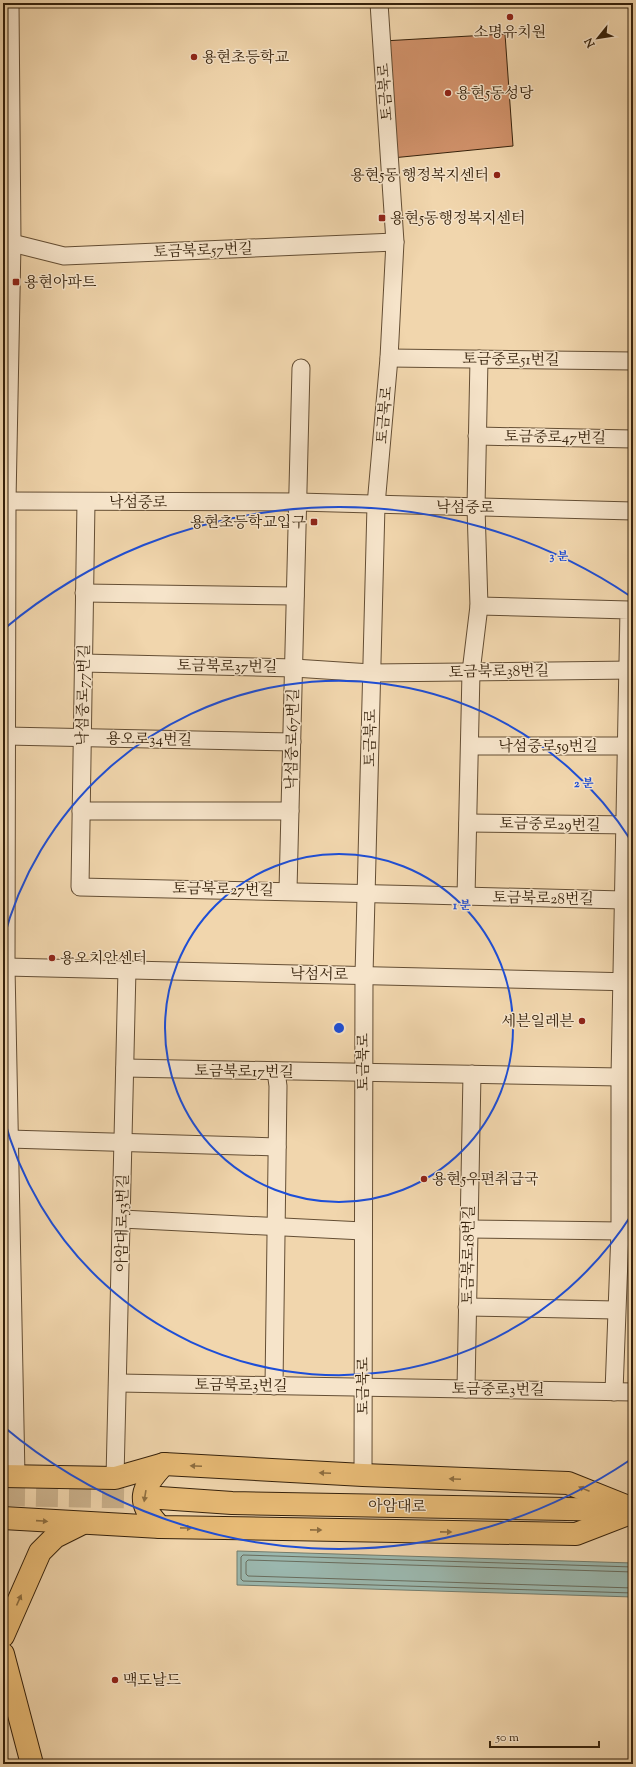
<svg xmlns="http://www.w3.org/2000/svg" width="636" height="1767" font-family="'Sorts Mill Goudy','Noto Serif KR',serif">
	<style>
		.water { fill: #9bb8af; stroke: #727c6d }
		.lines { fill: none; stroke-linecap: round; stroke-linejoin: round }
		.shore { stroke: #686c5d; stroke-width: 1 }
		.building { fill: #d1926b; stroke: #35210b }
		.major-tunnel { stroke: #cbb28d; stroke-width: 22; stroke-dasharray: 22 11; stroke-linecap: butt }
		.minor-casing { stroke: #644e34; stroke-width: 19 }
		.major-casing { stroke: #35210b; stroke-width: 24 }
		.minor { stroke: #f6e4ca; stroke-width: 17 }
		.major { stroke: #e8bb76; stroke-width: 22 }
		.oneway { fill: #8e6e40 }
		.ring { fill: none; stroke: #1d4ed8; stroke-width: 2 }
		.poi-dot { fill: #8f2418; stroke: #f6e4ca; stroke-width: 1.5 }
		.labels { text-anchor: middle; stroke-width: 3; stroke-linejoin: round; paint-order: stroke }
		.poi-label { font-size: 15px; fill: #35210b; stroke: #f6e4ca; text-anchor: start }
		.street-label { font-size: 15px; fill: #35210b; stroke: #f6e4ca }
		.centre { fill: #1d4ed8; stroke: #f6e4ca; stroke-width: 2 }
		.ring-label { font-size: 12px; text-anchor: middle; font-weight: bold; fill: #1d4ed8; stroke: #f6e4ca; stroke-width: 3; stroke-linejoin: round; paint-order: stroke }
	</style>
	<rect width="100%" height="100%" fill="#f1d6ad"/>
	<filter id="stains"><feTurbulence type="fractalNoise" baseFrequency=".005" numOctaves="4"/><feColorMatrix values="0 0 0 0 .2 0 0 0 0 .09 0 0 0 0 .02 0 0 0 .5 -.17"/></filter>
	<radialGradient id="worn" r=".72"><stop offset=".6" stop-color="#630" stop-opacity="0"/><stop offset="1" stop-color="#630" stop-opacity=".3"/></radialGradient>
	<!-- water -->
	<path class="water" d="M 237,1551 L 633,1563 L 633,1597 L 237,1585 Z"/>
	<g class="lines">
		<!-- shore -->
		<g class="shore">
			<path d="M 633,1567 L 243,1555 L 241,1557 L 241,1579 L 243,1581 L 633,1593"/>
			<path d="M 633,1572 L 248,1560 L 246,1562 L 246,1574 L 248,1576 L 633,1588"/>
		</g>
	</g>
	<!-- building -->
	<path class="building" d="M 505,34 L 513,146 L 392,158 L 383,41 Z"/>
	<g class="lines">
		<!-- major-tunnel -->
		<path class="major-tunnel" d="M 3,1495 L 160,1498"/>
		<defs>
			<g id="minor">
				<path d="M 10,3 L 12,243 L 7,501 L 6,967 L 16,1476"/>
				<path d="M 12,243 L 64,256 L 395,242"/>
				<path d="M 389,358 L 633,361"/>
				<path d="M 477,436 L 633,439"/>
				<path d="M 3,501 L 298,502 L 633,511"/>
				<path d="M 86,502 L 80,887 C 261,890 442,896 623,900"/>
				<path d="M 84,593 L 295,596"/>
				<path d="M 479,606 L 629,610 L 620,1077 L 620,1231 L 614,1392"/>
				<path d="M 83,663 L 294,668 L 371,673 L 633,670"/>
				<path d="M 6,736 L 292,742"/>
				<path d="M 470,746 L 626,746"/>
				<path d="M 81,811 L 290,811"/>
				<path d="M 468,823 L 633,825"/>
				<path d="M 288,890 L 301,368"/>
				<path d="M 466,897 L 471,672 L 479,606 L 476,507 L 479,359"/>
				<path d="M 6,967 L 633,982"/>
				<path d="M 125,1068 L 620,1077"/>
				<path d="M 9,1139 L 277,1147"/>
				<path d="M 122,1219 L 363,1231"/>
				<path d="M 469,1229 L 620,1231"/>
				<path d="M 467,1307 L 615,1310"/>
				<path d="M 119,1383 L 633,1392"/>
				<path d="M 274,1386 L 278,1086 L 276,1071"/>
				<path d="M 466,1389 L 472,1074"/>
				<path d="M 363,1475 L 364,975 L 376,505 L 389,358 L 395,242 L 379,3"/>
				<path d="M 115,1478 L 127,969"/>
			</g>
			<g id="major">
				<path d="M 3,1476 L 115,1478 L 164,1464 L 363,1475 L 568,1483 L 633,1509"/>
				<path d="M 160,1498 L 232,1503 L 625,1510"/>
				<path d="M 3,1518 L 160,1527 L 576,1534 L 633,1512"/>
				<path d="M 160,1527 C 135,1501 141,1489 164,1464"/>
				<path d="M 3,1636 L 40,1552 L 55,1537 L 81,1524"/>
				<path d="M 3,1654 L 32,1764"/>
			</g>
		</defs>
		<!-- minor casing -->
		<use href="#minor" class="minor-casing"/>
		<!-- major casing -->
		<use href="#major" class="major-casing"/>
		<!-- minor -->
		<use href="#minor" class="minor"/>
		<!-- major -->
		<use href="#major" class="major"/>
	</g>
	<!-- one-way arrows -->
	<defs><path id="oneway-solid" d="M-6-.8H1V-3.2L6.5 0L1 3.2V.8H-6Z"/></defs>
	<g class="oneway">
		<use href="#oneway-solid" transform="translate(196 1466) rotate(-177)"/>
		<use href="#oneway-solid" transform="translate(325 1473) rotate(-177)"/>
		<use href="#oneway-solid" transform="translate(455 1479) rotate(-178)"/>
		<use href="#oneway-solid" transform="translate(584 1489) rotate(-158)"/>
		<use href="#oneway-solid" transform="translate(145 1496) rotate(99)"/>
		<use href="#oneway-solid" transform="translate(42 1521) rotate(4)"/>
		<use href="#oneway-solid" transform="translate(186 1528) rotate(1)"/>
		<use href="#oneway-solid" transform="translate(316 1530) rotate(1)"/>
		<use href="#oneway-solid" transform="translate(446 1532) rotate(1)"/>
		<use href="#oneway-solid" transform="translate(19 1600) rotate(-66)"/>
	</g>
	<!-- distance rings -->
	<g class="ring">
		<circle cx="339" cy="1028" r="174"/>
		<path d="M632 1214A347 347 0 0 1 3 1115M3 941A347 347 0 0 1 632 842"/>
		<path d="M630 1460A521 521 0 0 1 4 1427M4 629A521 521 0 0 1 630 596"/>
	</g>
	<!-- markers -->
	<g class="poi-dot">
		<circle cx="510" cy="17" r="4"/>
		<circle cx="194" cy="57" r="4"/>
		<circle cx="448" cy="93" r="4"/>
		<circle cx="497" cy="175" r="4"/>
		<rect x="378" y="214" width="8" height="8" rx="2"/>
		<rect x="12" y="278" width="8" height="8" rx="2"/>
		<rect x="310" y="518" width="8" height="8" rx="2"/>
		<circle cx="52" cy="958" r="4"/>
		<circle cx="582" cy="1021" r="4"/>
		<circle cx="424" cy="1179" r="4"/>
		<circle cx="115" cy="1680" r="4"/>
	</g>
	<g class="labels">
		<!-- poi labels -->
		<g class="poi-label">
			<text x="510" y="37" text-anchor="middle">소명유치원</text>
			<text x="202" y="62">용현초등학교</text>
			<text x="456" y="98">용현5동성당</text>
			<text x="489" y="180" text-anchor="end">용현5동 행정복지센터</text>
			<text x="390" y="223">용현5동행정복지센터</text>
			<text x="24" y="287">용현아파트</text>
			<text x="306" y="527" text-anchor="end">용현초등학교입구</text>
			<text x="60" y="963">용오치안센터</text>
			<text x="574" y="1026" text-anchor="end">세븐일레븐</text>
			<text x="432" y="1184">용현5우편취급국</text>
			<text x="123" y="1685">맥도날드</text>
		</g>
		<!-- street labels -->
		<g class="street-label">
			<text transform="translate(385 92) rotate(-94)" y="5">토금북로</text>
			<text transform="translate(203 250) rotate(-2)" y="5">토금북로57번길</text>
			<text transform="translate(511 359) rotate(1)" y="5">토금중로51번길</text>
			<text transform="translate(384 415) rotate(-85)" y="5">토금북로</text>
			<text transform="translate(555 437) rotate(1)" y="5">토금중로47번길</text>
			<text x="138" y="507">낙섬중로</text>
			<text transform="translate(465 507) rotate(1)" y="5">낙섬중로</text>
			<text transform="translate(227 666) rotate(1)" y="5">토금북로37번길</text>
			<text transform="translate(499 671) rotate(-1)" y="5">토금북로38번길</text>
			<text transform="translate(83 695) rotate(-89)" y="5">낙섬중로77번길</text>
			<text transform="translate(370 738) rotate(-89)" y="5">토금북로</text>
			<text transform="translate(149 739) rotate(1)" y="5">용오로34번길</text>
			<text transform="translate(292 739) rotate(-89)" y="5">낙섬중로67번길</text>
			<text x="548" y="751">낙섬중로59번길</text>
			<text transform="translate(550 824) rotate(1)" y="5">토금중로29번길</text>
			<text transform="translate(223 889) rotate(1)" y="5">토금북로27번길</text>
			<text transform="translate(543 898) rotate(1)" y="5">토금북로28번길</text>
			<text transform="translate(319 974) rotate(1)" y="5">낙섬서로</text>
			<text transform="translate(363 1062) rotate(-90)" y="5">토금북로</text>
			<text transform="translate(244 1071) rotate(1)" y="5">토금북로17번길</text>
			<text transform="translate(122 1223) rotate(-89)" y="5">아암대로53번길</text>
			<text transform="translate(468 1255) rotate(-89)" y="5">토금북로18번길</text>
			<text transform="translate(241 1385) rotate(1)" y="5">토금북로3번길</text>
			<text transform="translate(363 1386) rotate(-90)" y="5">토금북로</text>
			<text transform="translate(498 1389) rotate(1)" y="5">토금중로3번길</text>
			<text transform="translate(397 1506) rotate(1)" y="5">아암대로</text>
		</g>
	</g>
	<circle cx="339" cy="1028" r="6" class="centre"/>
	<g class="ring-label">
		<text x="559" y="560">3 분</text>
		<text x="584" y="787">2 분</text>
		<text x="462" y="909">1 분</text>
	</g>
	<!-- margin -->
	<rect width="636" height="1767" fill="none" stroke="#f1d6ad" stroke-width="16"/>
	<rect x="4" y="4" width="628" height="1759" fill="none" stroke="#35210b" stroke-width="2"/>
	<rect x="8" y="8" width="620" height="1751" fill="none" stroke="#35210b"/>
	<!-- north arrow -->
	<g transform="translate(598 38) rotate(240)" stroke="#f6e4ca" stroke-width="3" paint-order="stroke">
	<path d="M0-3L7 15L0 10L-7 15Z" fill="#35210b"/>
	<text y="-6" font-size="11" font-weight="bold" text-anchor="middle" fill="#35210b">N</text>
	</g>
	<!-- scale -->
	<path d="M490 1741v6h109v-6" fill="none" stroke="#35210b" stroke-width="2"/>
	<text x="496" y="1741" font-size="12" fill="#35210b" stroke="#f6e4ca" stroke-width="3" paint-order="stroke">50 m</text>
	<rect width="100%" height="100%" filter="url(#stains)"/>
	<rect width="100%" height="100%" fill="url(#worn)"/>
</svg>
